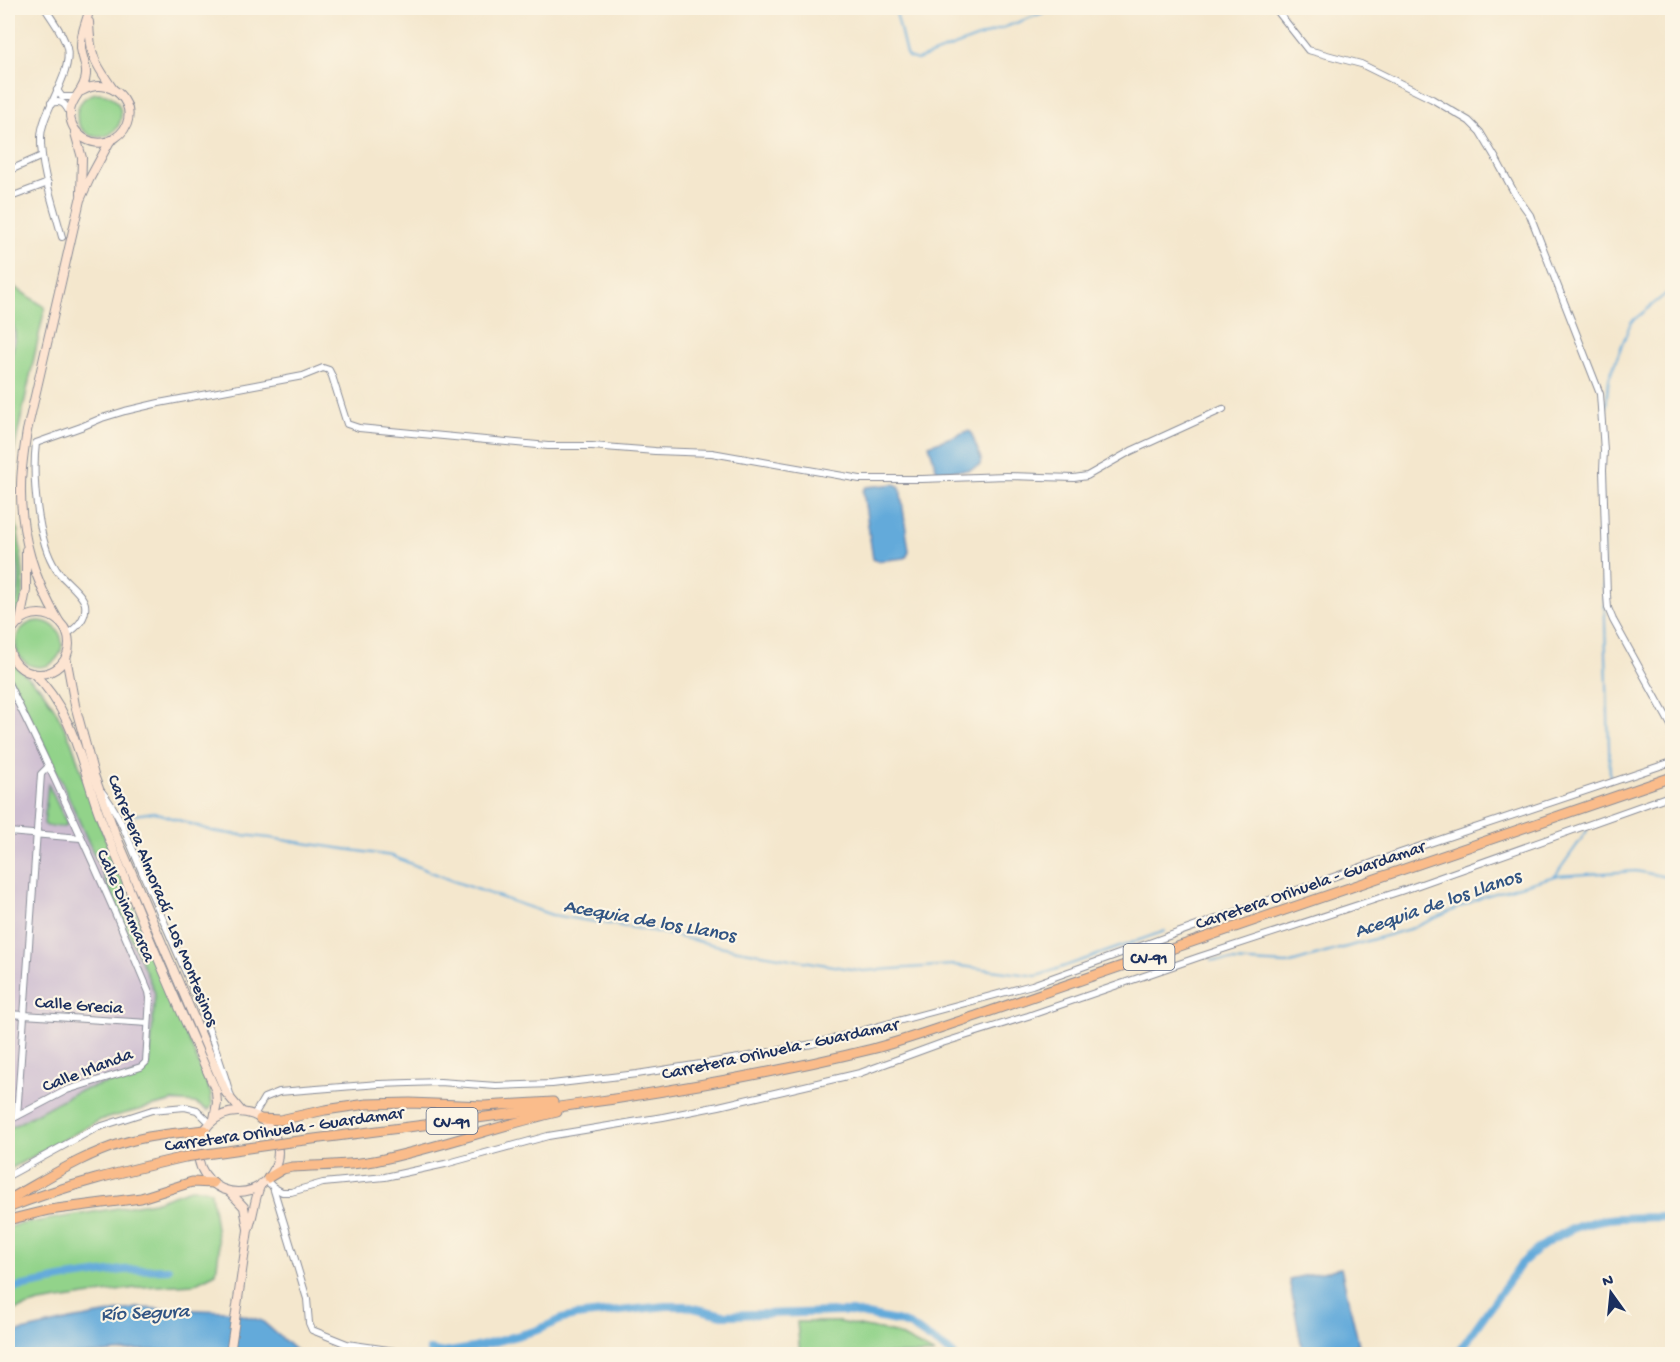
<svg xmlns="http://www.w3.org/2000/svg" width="1680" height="1362" font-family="'Gochi Hand',sans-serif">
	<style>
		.industrial { fill: #cebed1 }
		.green { fill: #92d38a; stroke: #568174; stroke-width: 1.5 }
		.water { fill: #64aada; stroke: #406c9c; stroke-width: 1.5 }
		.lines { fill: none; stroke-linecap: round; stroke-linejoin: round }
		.stream { stroke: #64aada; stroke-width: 2 }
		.canal { stroke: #64aada; stroke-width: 8 }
		.street-casing { stroke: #888b96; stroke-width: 8 }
		.secondary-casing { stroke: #888b96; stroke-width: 10 }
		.primary-casing { stroke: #888b96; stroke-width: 11 }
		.street { stroke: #fff; stroke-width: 6 }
		.secondary { stroke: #fde4d1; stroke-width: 8 }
		.primary { stroke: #fabc8b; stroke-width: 9 }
		.primary-bridge-casing { stroke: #888b96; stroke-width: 11; stroke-linecap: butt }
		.primary-bridge { stroke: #fabc8b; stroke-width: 9 }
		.labels { text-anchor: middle; stroke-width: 4.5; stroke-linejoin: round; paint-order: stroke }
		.shield { fill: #fcf5e5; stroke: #5e6a86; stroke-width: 1.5 }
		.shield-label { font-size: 16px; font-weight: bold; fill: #1b2f5e }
		.street-label { font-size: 18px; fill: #1b2f5e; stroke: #fcf5e5 }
		.water-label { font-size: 20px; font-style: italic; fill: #315483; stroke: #fcf5e5 }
	</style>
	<rect width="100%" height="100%" fill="#fcf5e5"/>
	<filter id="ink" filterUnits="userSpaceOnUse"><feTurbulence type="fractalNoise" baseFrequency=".0167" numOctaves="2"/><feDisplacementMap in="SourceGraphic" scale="12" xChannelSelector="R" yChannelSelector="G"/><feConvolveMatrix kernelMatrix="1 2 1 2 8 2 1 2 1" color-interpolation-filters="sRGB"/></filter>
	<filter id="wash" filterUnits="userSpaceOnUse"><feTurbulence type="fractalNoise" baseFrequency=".008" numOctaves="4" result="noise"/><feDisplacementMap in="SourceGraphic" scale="24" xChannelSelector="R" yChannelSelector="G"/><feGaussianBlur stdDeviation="1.35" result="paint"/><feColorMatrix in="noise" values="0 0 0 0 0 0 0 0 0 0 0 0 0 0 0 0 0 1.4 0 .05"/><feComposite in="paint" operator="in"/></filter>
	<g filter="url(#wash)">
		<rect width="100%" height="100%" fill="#f4e7cd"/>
		<!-- industrial -->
		<g class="industrial">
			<path d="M 8,283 L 45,307 L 14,455 L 12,492 L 22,560 L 22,594 L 8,628 Z"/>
			<path d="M 8,653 L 12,661 L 42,688 L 59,715 L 73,743 L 99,821 L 212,1094 L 213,1106 L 208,1112 L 193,1103 L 172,1103 L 100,1120 L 8,1171 Z"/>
		</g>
		<!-- green -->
		<g class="green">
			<circle cx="99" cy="115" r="22"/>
			<path d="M 8,283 L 45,307 L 13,455 L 12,492 L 8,491 L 8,375 L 15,339 L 15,331 L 13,324 L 8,320 Z"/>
			<path d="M 8,512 L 15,515 C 19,541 30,594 17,617 C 15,621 10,625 8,628 L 8,622 C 20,607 21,577 17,558 C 14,542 5,527 8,512 Z"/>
			<circle cx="39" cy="644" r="23"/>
			<path d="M 8,659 L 42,690 L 55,709 L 71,741 L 98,820 L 211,1094 L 212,1106 L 208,1110 L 195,1103 L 173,1101 L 100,1120 L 8,1170 L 8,1129 L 76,1092 L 140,1074 L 148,1067 L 150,1061 L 155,993 L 63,784 L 8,671 Z"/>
			<path d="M 48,784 L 67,824 L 65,827 L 47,826 L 44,824 Z"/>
			<path d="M 190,1189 L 205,1189 L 211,1192 L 219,1251 L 216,1273 L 194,1284 L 142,1287 L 40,1303 L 8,1312 L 8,1228 L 16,1225 L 154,1202 Z"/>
			<path d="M 797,1322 L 839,1322 L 895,1333 L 935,1354 L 800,1354 Z"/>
		</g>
		<!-- water -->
		<g class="water">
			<path d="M 968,431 L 971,432 L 981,459 L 980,465 L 969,470 L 937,471 L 929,445 Z"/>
			<path d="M 895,484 L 900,487 L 909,551 L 907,556 L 905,558 L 877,561 L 873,559 L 863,491 L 866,487 Z"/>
			<path d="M 1341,1268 L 1359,1345 L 1316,1354 L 1303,1354 L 1289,1279 Z"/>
			<path d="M 137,1308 L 228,1311 L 262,1321 L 300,1354 L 231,1354 L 222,1352 L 137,1350 L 95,1354 L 8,1354 L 8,1334 L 71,1320 Z"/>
		</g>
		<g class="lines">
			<!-- stream -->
			<g class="stream">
				<path d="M 895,8 L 906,54 L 908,57 L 917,60 L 1040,14 L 1052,8"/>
				<path d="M 1605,419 L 1609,378 L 1631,322 L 1672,289"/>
				<path d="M 1600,468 L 1610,777"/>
				<path d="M 135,815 L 154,812 L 215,832 L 270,838 L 392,856 L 453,881 L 552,915 L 652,931 L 738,950 L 863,971 L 953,965 L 1037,976 L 1165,931"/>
				<path d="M 1555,876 L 1587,831"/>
				<path d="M 1211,960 L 1287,964 L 1413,928 L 1485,896 L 1555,876 L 1636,871 L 1672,878"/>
			</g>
			<!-- canal -->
			<g class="canal">
				<path d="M 8,1289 L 66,1278 L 123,1270 L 168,1269"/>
				<path d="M 430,1350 L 443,1353 L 473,1348 L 538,1330 L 562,1319 L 575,1316 L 666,1306 L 685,1306 L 723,1315 L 837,1312 L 851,1312 L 896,1321 L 909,1325 L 953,1354"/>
				<path d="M 1457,1354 L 1521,1264 C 1542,1243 1572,1225 1602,1220 C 1625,1216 1649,1218 1672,1217"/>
			</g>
		</g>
	</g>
	<g filter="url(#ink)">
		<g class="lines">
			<defs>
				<g id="street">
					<path d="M 45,8 C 52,20 64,34 67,48 C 73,74 42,110 41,137 C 40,167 54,207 62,237"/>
					<path d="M 1275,8 L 1308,50 L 1361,64 L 1432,99 L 1469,121 L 1480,132 L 1495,157 L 1515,194 L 1530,215 L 1600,394 L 1604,451 L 1603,470 L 1607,595 L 1608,608 L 1613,620 L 1672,727"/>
					<path d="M 57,90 L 62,97 L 76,97"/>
					<path d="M 51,103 C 61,100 65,103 69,112"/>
					<path d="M 8,171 L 42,156"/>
					<path d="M 8,198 L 48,183"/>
					<path d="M 8,633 L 12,631"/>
					<path d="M 67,634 C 78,627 87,617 85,604 C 82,592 63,580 56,569 C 37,541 32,476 36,443 L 81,427 L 102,418 L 125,411 L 159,403 L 303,376 L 323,368 L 329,370 L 332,376 L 347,424 L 359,428 L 548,446 L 592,446 L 655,451 L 712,453 L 860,479 L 922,479 L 1006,476 L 1074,478 L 1087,476 L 1131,451 L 1223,409"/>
					<path d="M 8,652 L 12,655"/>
					<path d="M 8,683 C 59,784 105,888 149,992 L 150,998 L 146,1062 L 141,1067 L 67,1090 L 8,1121"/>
					<path d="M 102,792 C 121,815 131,847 143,874 C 175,947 209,1020 231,1097"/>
					<path d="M 8,832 L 81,838"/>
					<path d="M 8,1014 L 148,1023"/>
					<path d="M 254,1115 L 264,1098 L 279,1092 L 379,1084 L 440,1082 L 496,1086 L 552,1084 L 637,1074 L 739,1058 L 812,1044 L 1032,985 L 1400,853 L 1672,762"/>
					<path d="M 17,1116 L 41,774 L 49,766"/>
					<path d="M 8,1176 L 96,1128 L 152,1110 L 185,1107 L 197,1110 L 210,1123"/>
					<path d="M 266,1180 L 273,1187 L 307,1299 L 309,1323 L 312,1330 L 347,1344 L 416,1354"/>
					<path d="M 273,1187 L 282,1192 L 291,1192 L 323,1183 L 385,1177 L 445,1164 L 548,1136 L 663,1117 L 719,1106 L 860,1073 L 942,1043 L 1028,1016 L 1199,957 L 1410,888 L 1672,795"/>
				</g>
				<g id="secondary">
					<path d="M 89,22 C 90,55 94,62 113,89"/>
					<path d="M 82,91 C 117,71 147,117 115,138 C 96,151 69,136 70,112 C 71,97 85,91 86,75 C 87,66 82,57 81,48 C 80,33 87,21 90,8"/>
					<path d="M 75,133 L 82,158 L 81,194"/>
					<circle cx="39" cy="644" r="30"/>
					<path d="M 59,621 C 35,582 20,534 21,487 C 21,468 24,450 27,431 L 80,200 L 90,178 L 110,141"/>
					<path d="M 20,622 L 26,590 L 26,550"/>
					<path d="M 66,657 L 75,705 L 94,775 L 115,833 L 226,1093 L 242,1112"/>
					<path d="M 33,673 C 71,708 81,761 97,808 C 104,828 113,848 121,868 C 150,943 183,1017 216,1091 L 217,1103 L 214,1119"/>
					<circle cx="238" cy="1152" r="40"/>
					<path d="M 229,1191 L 244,1207 L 248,1229"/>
					<path d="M 230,1354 L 248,1230 C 254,1215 254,1199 261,1184"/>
				</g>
				<g id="primary">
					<path d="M 260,1119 L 280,1120 L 325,1110 L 367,1104 L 410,1103 L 484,1106 L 553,1102"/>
					<path d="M 290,1142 C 484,1117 681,1096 872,1049 C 907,1040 941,1027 976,1016 L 1672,777"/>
					<path d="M 268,1178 L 283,1169 L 292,1167 C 319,1165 347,1166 374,1161 C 436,1149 496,1126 557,1112"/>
					<path d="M 8,1200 C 45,1180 82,1155 123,1143 C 150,1135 177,1133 205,1130"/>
					<path d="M 8,1208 C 65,1185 125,1171 185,1157"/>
					<path d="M 8,1220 L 49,1210 L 141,1198 L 192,1182 L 213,1183"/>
				</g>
			</defs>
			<!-- street casing -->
			<use href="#street" class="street-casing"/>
			<!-- secondary casing -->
			<use href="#secondary" class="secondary-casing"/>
			<!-- primary casing -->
			<use href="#primary" class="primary-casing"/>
			<!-- street -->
			<use href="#street" class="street"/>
			<!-- secondary -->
			<use href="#secondary" class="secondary"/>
			<!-- primary -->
			<use href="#primary" class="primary"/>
			<defs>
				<path id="primary-bridge" d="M 185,1157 L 290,1142"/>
			</defs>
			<!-- primary-bridge casing -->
			<use href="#primary-bridge" class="primary-bridge-casing"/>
			<!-- primary-bridge -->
			<use href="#primary-bridge" class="primary-bridge"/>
		</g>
	</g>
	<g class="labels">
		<!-- shield labels -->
		<g class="shield">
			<rect x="1123.5" y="944" width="51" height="26" rx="4.5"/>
			<rect x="426.5" y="1108" width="51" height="26" rx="4.5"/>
		</g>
		<g class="shield-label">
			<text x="1149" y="963">CV-91</text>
			<text x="452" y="1127">CV-91</text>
		</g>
		<!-- street labels -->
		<g class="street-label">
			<text transform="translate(1310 884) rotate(-19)" y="6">Carretera Orihuela - Guardamar</text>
			<text transform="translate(164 900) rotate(68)" y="6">Carretera Almoradí - Los Montesinos</text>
			<text transform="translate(127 905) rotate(66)" y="6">Calle Dinamarca</text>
			<text transform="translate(79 1004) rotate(4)" y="6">Calle Grecia</text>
			<text transform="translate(780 1048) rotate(-12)" y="6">Carretera Orihuela - Guardamar</text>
			<text transform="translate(87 1069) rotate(-21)" y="6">Calle Irlanda</text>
			<text transform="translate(284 1128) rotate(-8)" y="6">Carretera Orihuela - Guardamar</text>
		</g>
		<!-- water labels -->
		<g class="water-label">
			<text transform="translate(1437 902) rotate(-19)" y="7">Acequia de los Llanos</text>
			<text transform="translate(650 919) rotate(10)" y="7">Acequia de los Llanos</text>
			<text transform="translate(145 1311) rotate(-2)" y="7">Río Segura</text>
		</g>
	</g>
	<!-- margin -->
	<rect width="1680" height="1362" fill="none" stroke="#fcf5e5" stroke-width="30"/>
	<!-- north arrow -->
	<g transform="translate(1611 1293) rotate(345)" stroke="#fcf5e5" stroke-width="4.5" paint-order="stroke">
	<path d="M0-4.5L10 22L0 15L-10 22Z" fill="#1b2f5e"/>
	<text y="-9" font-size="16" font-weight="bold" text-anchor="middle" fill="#1b2f5e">N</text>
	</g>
</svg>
